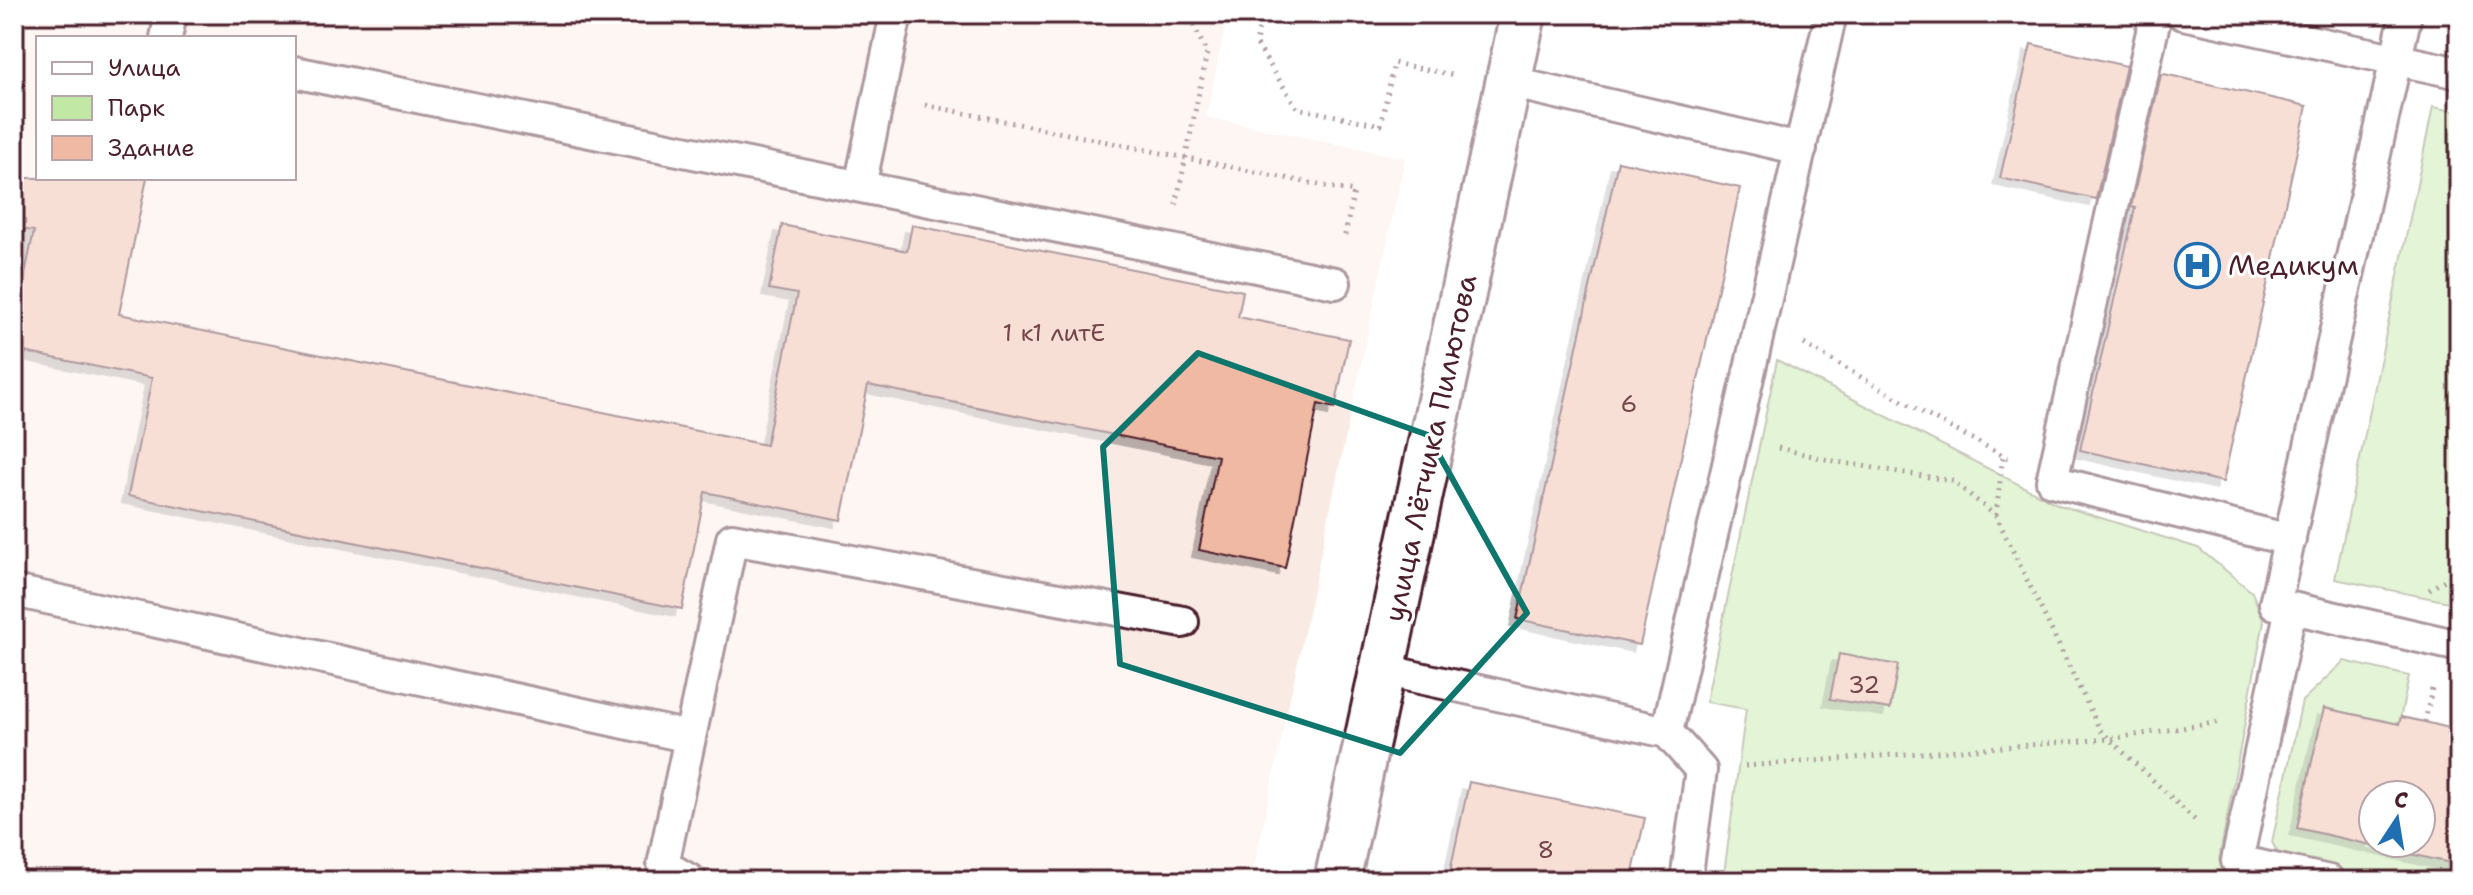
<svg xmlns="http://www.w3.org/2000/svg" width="2473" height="895" font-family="'Shantell Sans',sans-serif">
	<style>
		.built { fill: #faeae4; fill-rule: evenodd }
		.green { fill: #c1e8a4; stroke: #868468; stroke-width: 2 }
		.building { fill: #f0b9a4; stroke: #4a1f2b; stroke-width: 2; fill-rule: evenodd; filter: url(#shadow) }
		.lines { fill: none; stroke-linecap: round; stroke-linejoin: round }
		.service-casing { stroke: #4a1f2b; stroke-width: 36 }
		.minor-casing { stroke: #4a1f2b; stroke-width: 50 }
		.path { stroke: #4a1f2b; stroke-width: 5; stroke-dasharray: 2 6; stroke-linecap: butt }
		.service { stroke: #fff; stroke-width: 30 }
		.minor { stroke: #fff; stroke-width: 44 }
		.marked { fill: none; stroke: #0f766e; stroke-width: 6; stroke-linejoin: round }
		.labels { text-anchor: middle; stroke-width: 6; stroke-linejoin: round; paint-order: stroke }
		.number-label { font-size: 24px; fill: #744649 }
		.poi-label { font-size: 28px; fill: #4a1f2b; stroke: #fff; text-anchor: start }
		.street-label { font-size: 28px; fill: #4a1f2b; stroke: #fff }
	</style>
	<defs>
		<filter id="shadow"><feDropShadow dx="-7" dy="7" stdDeviation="0" flood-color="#0004"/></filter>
	</defs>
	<rect width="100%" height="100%" fill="#fff"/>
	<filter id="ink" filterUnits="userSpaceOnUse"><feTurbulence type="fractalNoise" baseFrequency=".0125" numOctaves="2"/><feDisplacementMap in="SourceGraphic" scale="16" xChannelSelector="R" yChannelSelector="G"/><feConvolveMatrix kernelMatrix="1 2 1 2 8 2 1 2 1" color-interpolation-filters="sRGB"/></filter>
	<g filter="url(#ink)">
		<!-- built -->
		<path class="built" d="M 14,14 L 1228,14 L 1206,117 L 1405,158 L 1251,881 L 14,881 ZM 38,38 L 294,38 L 294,178 L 38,178 Z"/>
		<!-- green -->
		<g class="green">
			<path d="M 2433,107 L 2459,112 L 2459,604 L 2335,579 Z"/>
			<path d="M 1777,360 L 2059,505 L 2198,548 L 2252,592 L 2264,621 L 2219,860 L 2234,881 L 1723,881 L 1746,709 L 1706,702 Z"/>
			<path d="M 2344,661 L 2409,676 L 2399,724 L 2324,708 L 2297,828 L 2459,865 L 2459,881 L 2385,881 L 2291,860 L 2278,854 L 2272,842 L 2302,701 Z"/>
		</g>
		<!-- building -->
		<g class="building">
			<path d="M 2031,44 L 2126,66 L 2096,199 L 2000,178 Z"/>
			<path d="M 2164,74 L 2307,106 L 2223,482 L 2080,450 L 2135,208 L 2131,207 L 2161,75 Z"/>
			<path d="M 1618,161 L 1740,188 L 1640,645 L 1517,619 Z"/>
			<path d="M 14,178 L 147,178 L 119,314 L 766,445 L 797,294 L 769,289 L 782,225 L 907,251 L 912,225 L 1243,291 L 1238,317 L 1349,339 L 1335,408 L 1318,404 L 1285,568 L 1199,550 L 1218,456 L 868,385 L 841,520 L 705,492 L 682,609 L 128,496 L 152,378 L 14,350 L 14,327 L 34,231 L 14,228 Z"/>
			<path d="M 1839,654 L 1898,665 L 1890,709 L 1830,699 Z"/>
			<path d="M 2324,708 L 2399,724 L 2401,717 L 2425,722 L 2449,728 L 2447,735 L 2459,738 L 2459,865 L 2297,828 ZM 2373,795 L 2421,795 L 2421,843 L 2373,843 Z"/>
			<path d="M 1469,782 L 1645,818 L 1631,881 L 1448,881 Z"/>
		</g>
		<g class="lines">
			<defs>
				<g id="service">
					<path d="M 2156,14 L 2052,481 L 2290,540"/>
					<path d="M 2183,14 L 2459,73"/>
					<path d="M 2406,14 L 2275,604 L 2459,646"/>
					<path d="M 166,38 L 171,14"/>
					<path d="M 294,72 L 1335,283"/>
					<path d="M 1509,82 L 1801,149"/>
					<path d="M 860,186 L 896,14"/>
					<path d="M 14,591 L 690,737"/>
					<path d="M 2291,608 L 2237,861 L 2329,881"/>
					<path d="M 1383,670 L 1667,732 L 1701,770 L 1686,881"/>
					<path d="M 1667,732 L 1831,14"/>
					<path d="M 691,881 L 663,865 L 732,539 L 1183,622"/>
				</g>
				<path id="minor" d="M 1337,881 L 1523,14"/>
			</defs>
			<!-- service casing -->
			<use href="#service" class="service-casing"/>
			<!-- minor casing -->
			<use href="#minor" class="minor-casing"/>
			<!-- path -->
			<g class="path">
				<path d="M 1262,14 L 1256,43 L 1297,108 L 1381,125 L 1394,63 L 1457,76"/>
				<path d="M 925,105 L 1354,192 L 1344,239"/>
				<path d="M 1176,205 L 1207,53 L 1188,14"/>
				<path d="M 1804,344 L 1923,413 L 2008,458"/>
				<path d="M 1778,448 L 1838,462 L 1953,481 L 1996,516 L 2100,730 L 2198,823"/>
				<path d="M 1996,515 L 2003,455"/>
				<path d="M 2429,590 L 2459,571"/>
				<path d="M 2425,722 L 2432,688"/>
				<path d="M 1745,766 L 2109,739 L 2221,722"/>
			</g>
			<!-- service -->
			<use href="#service" class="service"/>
			<!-- minor -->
			<use href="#minor" class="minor"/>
		</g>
	</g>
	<!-- marked area -->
	<path d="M0 0H2473V895H0ZM 1198,353 L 1428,435 L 1527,613 L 1400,753 L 1120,664 L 1103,447 Z" fill="#fff" fill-opacity=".55" fill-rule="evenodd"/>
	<path class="marked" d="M 1198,353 L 1428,435 L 1527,613 L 1400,753 L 1120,664 L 1103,447 Z"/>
	<!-- icons -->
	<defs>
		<symbol id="hospital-ring" viewBox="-11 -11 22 22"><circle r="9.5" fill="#fff" stroke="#1f6fb2" stroke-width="1.5"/><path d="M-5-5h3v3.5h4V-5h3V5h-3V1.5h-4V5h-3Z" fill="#1f6fb2"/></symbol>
	</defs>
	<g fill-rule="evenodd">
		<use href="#hospital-ring" x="2172" y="240" width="51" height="51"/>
	</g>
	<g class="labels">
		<!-- number labels -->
		<g class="number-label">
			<text x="1054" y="341">1 к1 литЕ</text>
			<text x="1629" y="412">6</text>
			<text x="1864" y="693">32</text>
			<text x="1546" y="858">8</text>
		</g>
		<!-- poi labels -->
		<g class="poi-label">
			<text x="2228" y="275">Медикум</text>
		</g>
		<!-- street labels -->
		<g class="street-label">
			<text transform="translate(1430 448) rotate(-78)" y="10">улица Лётчика Пилютова</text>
		</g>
	</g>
	<!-- margin -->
	<rect width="2473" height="895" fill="none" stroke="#fff" stroke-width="48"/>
	<rect x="24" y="24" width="2425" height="847" fill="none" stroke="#4a1f2b" stroke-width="3" filter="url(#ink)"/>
	<!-- legend -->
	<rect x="36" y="36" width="260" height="144" fill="#ffffff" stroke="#b7a5aa" stroke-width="2"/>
	<rect x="52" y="62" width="40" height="12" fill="#ffffff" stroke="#b7a5aa" stroke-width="2"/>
	<text x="108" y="76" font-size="24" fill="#4a1f2b">Улица</text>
	<rect x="52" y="96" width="40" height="24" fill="#c1e8a4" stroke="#b7a5aa" stroke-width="2"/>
	<text x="108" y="116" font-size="24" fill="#4a1f2b">Парк</text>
	<rect x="52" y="136" width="40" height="24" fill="#f0b9a4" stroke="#b7a5aa" stroke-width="2"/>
	<text x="108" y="156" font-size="24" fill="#4a1f2b">Здание</text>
	<!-- north arrow -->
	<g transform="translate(2397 819) rotate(12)"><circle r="38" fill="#ffffff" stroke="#b7a5aa" stroke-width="2"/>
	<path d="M0-6L14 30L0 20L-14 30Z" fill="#1f6fb2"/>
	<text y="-12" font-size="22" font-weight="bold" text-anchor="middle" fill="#4a1f2b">С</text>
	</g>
</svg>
